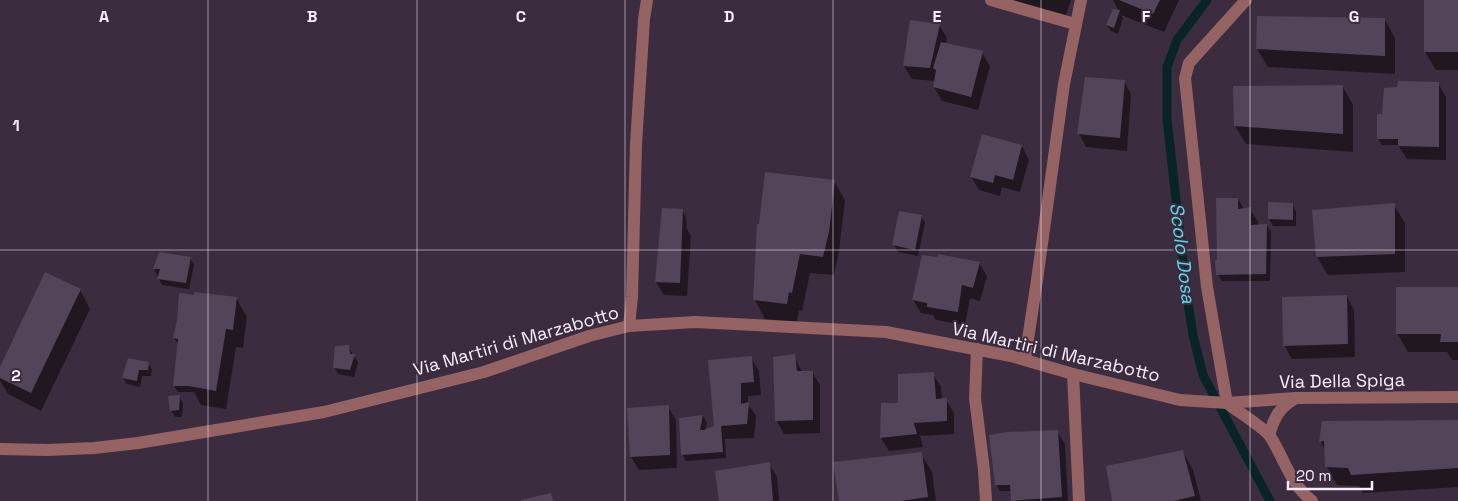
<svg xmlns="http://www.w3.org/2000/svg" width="1458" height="501" font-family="'Space Grotesk',sans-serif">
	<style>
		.shadow { fill: #0007 }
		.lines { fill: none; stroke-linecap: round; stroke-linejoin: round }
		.stream { stroke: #082427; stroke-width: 9 }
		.building { fill: #52455a }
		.service { stroke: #956363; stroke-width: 12 }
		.minor { stroke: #956363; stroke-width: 12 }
		.grid { fill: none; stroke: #f9eefb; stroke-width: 1; stroke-opacity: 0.55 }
		.labels { text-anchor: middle; stroke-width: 4; stroke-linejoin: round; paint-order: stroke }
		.street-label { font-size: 18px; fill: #f9eefb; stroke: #3c2c3f }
		.water-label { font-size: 19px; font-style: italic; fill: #5adbec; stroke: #3c2c3f }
		.grid-label { font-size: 16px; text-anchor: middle; font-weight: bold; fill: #f9eefb; stroke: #3c2c3f; stroke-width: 4; stroke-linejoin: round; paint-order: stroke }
	</style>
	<rect width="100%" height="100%" fill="#3c2c3f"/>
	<!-- shadow -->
	<g class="shadow">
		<path d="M 1010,0 L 1071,0 L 1065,18 Z"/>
		<path d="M 1113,0 L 1179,0 L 1164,32 L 1121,15 L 1123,18 L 1118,34 L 1111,31 L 1107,25 L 1119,11 Z"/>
		<path d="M 1425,0 L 1458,0 L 1458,70 L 1436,70 L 1425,52 Z"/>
		<path d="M 1385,20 L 1395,38 L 1395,74 L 1268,67 L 1257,49 Z"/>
		<path d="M 939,25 L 947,38 L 946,44 L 982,53 L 990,66 L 978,110 L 942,101 L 934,87 L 935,81 L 912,79 L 904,66 Z"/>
		<path d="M 1124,81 L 1131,94 L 1127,151 L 1086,147 L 1079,134 Z"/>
		<path d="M 1438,83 L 1446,97 L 1446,160 L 1407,159 L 1398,145 L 1382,145 L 1378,139 L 1383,116 Z"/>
		<path d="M 1343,87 L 1353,105 L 1353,152 L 1246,144 L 1235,126 Z"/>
		<path d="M 983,136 L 1022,146 L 1029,160 L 1020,192 L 1002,187 L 1000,196 L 979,190 L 971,177 Z"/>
		<path d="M 834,181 L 845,200 L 839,251 L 834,275 L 810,273 L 802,311 L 799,310 L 797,322 L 765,319 L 755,300 Z"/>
		<path d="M 1238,199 L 1244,209 L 1250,209 L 1258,222 L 1258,226 L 1267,225 L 1271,232 L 1270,281 L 1222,281 L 1218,275 L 1219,262 Z"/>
		<path d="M 1292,204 L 1296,211 L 1296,226 L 1273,226 L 1269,219 Z"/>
		<path d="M 1394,205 L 1405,223 L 1405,272 L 1328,275 L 1317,257 Z"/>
		<path d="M 682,210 L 686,217 L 687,229 L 691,236 L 687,296 L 664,295 L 656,282 Z"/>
		<path d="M 921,216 L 925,223 L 918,256 L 898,252 L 894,245 Z"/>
		<path d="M 160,253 L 190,258 L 194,265 L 189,289 L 162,285 L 154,269 Z"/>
		<path d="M 938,259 L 979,263 L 987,276 L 980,301 L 970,298 L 965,325 L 936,320 L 933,315 L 921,313 L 913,300 Z"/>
		<path d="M 1458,288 L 1458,360 L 1452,360 L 1447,352 L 1408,352 L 1397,333 Z"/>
		<path d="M 80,290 L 90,309 L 41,411 L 8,394 L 0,381 L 0,369 Z"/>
		<path d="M 1347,297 L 1354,310 L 1355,357 L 1292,359 L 1284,345 Z"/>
		<path d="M 236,298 L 247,317 L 243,348 L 236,347 L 226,409 L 201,405 L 194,392 L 178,392 L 174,386 L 179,346 L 174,338 Z"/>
		<path d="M 348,347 L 358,362 L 354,377 L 338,374 L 334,367 Z"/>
		<path d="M 794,356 L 802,372 L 812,372 L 820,385 L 820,433 L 784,434 L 777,421 Z"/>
		<path d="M 751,358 L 759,371 L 761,395 L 748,396 L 748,404 L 756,416 L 754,438 L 725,439 L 726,458 L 686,461 L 682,454 L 680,419 L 703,416 L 707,423 L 705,430 L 716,428 Z"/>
		<path d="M 148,363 L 152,370 L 151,376 L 142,376 L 140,387 L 127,384 L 123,378 Z"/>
		<path d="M 933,374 L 941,387 L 942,400 L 946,400 L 954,413 L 954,434 L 920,436 L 923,447 L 889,451 L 881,438 L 882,404 L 900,404 Z"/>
		<path d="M 179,397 L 183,403 L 182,417 L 175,417 L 171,410 Z"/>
		<path d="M 668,407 L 676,420 L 677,468 L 639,470 L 631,457 Z"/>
		<path d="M 1458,421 L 1458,487 L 1363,493 L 1359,486 L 1337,485 L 1327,467 L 1325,450 L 1321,442 L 1323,422 Z"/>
		<path d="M 1057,431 L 1065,444 L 1068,501 L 1012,501 L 1011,491 L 1000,491 L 996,484 Z"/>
		<path d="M 1183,452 L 1193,470 L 1201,501 L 1113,501 Z"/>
		<path d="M 921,454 L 932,472 L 936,501 L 840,501 Z"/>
		<path d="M 769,464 L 777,477 L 779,501 L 720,501 Z"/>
	</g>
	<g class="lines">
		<!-- stream -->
		<path class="stream" d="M 1207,0 L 1177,40 L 1167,67 L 1167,119 L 1186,290 L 1193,335 L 1203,375 L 1270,501"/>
	</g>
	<!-- building -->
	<g class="building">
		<path d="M 1119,0 L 1160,0 L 1153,14 Z"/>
		<rect x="1424" y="0" width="34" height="52"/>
		<path d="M 1113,9 L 1120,10 L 1114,28 L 1106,25 Z"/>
		<path d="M 1257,16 L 1385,18 L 1385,56 L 1256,49 Z"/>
		<path d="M 910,20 L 940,24 L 930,68 L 903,66 Z"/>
		<path d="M 941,42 L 983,51 L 971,97 L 933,87 L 936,70 L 933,68 Z"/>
		<path d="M 1085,77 L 1125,80 L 1120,138 L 1077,134 Z"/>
		<path d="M 1398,81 L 1439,82 L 1439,147 L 1398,146 L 1398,139 L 1377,139 L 1377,114 L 1382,114 L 1384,88 L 1397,87 Z"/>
		<path d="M 1343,85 L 1343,134 L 1234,126 L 1233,86 Z"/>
		<path d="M 982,134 L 1022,145 L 1013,180 L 995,175 L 993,183 L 970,177 Z"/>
		<path d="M 765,172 L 835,180 L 829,232 L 823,257 L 800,254 L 792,293 L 789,292 L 787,304 L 753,300 L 757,224 L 759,224 Z"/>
		<path d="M 1216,198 L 1238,198 L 1238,209 L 1251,207 L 1251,225 L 1267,224 L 1266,274 L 1216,275 L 1215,260 L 1217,260 Z"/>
		<path d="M 1268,202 L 1293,203 L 1293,220 L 1268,219 Z"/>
		<path d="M 1395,203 L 1395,254 L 1316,257 L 1312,210 Z"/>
		<path d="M 662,208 L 683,209 L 680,283 L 655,282 Z"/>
		<path d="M 899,211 L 922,215 L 915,250 L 892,245 Z"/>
		<path d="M 159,252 L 191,257 L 186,283 L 157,279 L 160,269 L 153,269 Z"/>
		<path d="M 938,254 L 980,262 L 973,288 L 962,285 L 958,312 L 927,307 L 927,303 L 912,300 L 922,255 L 937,257 Z"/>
		<path d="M 45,272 L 81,289 L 31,393 L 0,378 L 0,367 Z"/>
		<path d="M 1396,287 L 1458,287 L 1458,342 L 1440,342 L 1441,334 L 1396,334 Z"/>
		<path d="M 194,292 L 237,297 L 233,330 L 226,329 L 216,391 L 189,386 L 173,386 L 178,339 L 173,338 L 177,320 L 179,293 L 194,295 Z"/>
		<path d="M 1347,295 L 1348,344 L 1283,346 L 1282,297 Z"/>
		<path d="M 349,345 L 350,354 L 355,354 L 350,370 L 333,368 L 335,346 Z"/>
		<path d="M 795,354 L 797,371 L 813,371 L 813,420 L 775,421 L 773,357 Z"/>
		<path d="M 752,356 L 754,382 L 741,383 L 741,404 L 749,402 L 747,424 L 721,426 L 723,452 L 681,455 L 679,418 L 703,415 L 700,430 L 704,430 L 714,426 L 708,360 Z"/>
		<path d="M 128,358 L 149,362 L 148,370 L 139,370 L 137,381 L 122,378 Z"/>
		<path d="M 934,372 L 936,399 L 947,398 L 947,421 L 914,423 L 917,434 L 880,438 L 881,403 L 898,403 L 898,374 Z"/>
		<path d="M 180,395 L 179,410 L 170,411 L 168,396 Z"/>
		<path d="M 669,405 L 670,455 L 630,457 L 627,408 Z"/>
		<path d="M 1458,420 L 1458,468 L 1351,475 L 1348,468 L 1325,467 L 1324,441 L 1319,442 L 1322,421 Z"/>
		<path d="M 1058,430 L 1062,497 L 1011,501 L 1010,485 L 995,485 L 989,435 L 1007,432 Z"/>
		<path d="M 1183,450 L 1195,496 L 1174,501 L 1112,501 L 1106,466 Z"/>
		<path d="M 922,452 L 928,497 L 901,501 L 839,501 L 833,462 Z"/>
		<path d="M 770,462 L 773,501 L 719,501 L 715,471 Z"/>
		<path d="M 551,493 L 553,501 L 521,501 L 521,500 Z"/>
	</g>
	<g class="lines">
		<!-- service -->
		<path class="service" d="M 991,0 L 1075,24"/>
		<!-- minor -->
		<g class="minor">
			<path d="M 629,326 L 632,297 L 636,144 L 644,19 L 647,0"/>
			<path d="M 977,349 L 975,398 L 984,470 L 986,501"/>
			<path d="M 1025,359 L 1037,280 L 1064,84 L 1081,0"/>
			<path d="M 1073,374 L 1079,501"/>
			<path d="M 1227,403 L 1207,287 L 1185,78 L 1189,63 L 1246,0"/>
			<path d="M 1227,403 C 1237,411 1263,427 1270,436 C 1284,458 1290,484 1312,501"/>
			<path d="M 1269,435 C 1275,416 1278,409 1296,398"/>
			<path d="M 0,449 L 48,450 L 94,448 L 138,443 L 324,412 L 484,372 L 589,336 L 629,326 L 695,322 L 886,332 L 1011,356 L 1073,374 L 1180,400 L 1227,403 L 1296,398 L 1458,397"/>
		</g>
	</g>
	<!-- grid -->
	<path class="grid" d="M 208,0 L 208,501M 417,0 L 417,501M 625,0 L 625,501M 833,0 L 833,501M 1041,0 L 1041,501M 1250,0 L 1250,501M 0,250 L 1458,250"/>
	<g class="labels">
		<!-- street labels -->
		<g class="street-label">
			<text transform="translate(516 341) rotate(-16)" y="6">Via Martiri di Marzabotto</text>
			<text transform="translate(1056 352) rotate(13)" y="6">Via Martiri di Marzabotto</text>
			<text transform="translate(1342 381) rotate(-1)" y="6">Via Della Spiga</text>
		</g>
		<!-- water labels -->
		<g class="water-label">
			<text transform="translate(1183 253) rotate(83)" y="7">Scolo Dosa</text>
		</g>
	</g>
	<g class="grid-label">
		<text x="104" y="22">A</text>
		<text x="312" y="22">B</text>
		<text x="521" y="22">C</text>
		<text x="729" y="22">D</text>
		<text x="937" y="22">E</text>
		<text x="1146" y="22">F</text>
		<text x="1354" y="22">G</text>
		<text x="16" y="131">1</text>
		<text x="16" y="381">2</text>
	</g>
	<!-- scale -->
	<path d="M1288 481v8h84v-8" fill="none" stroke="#f9eefb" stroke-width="2.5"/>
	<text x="1296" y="481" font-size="15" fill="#f9eefb" stroke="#3c2c3f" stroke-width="4" paint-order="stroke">20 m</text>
</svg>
